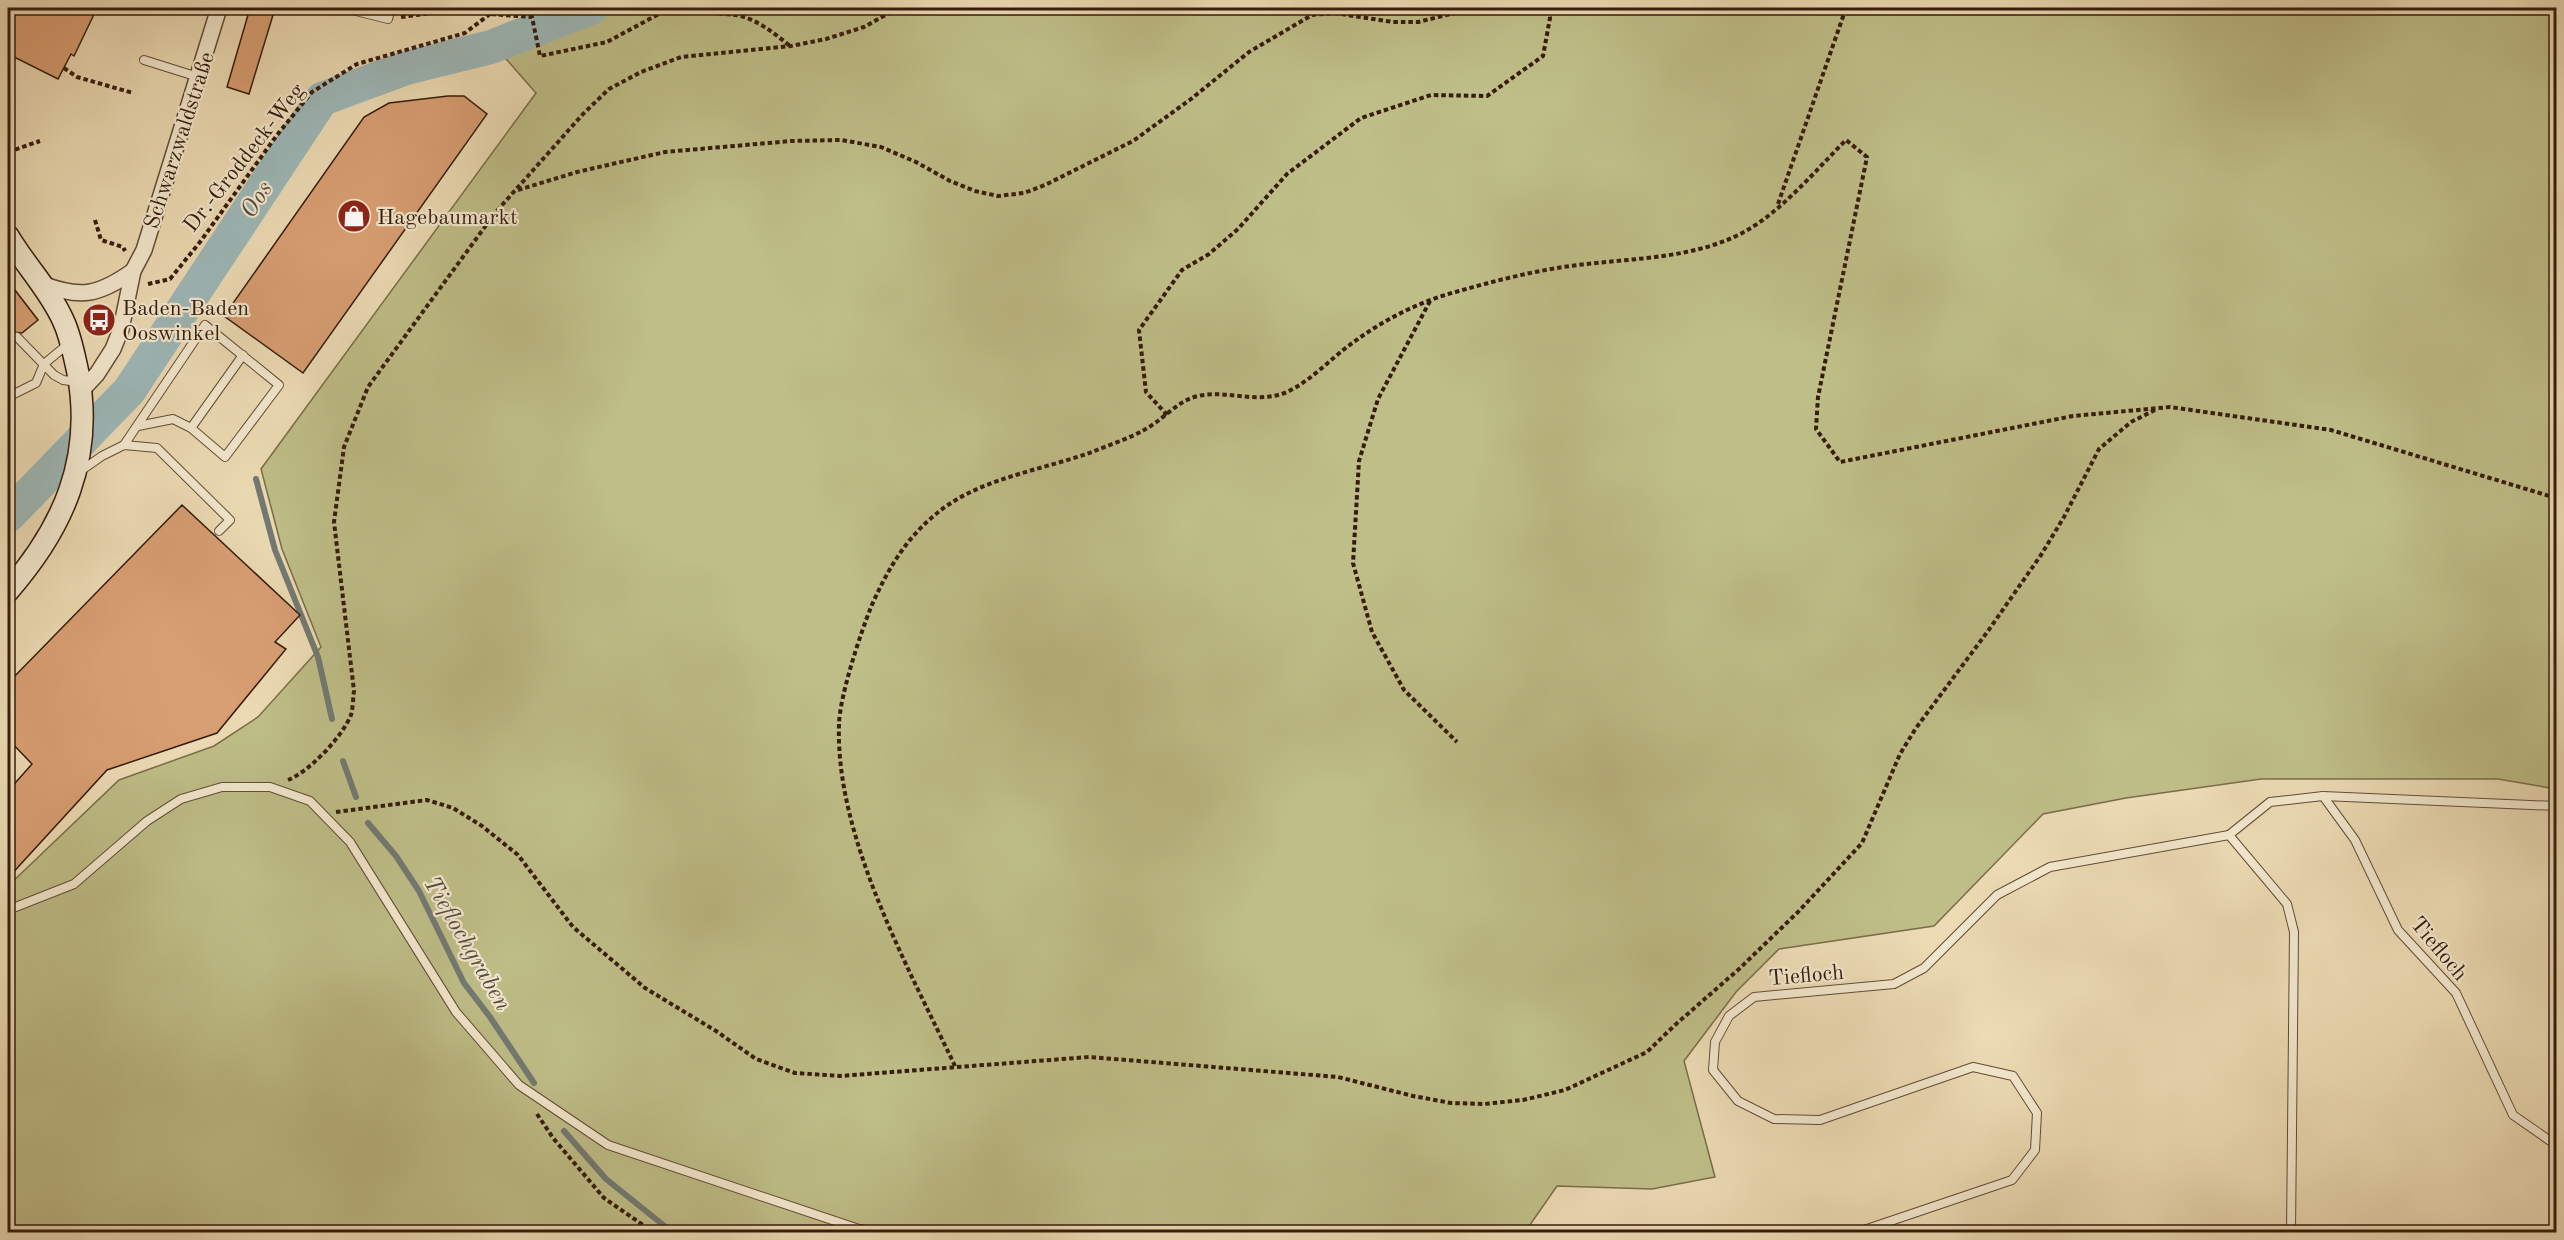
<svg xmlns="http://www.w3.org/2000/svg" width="2564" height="1240" font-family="'Old Standard TT',serif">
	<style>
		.green { fill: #bfbe88; stroke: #7a6d4a; stroke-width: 1.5 }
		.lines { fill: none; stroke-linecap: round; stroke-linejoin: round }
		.stream { stroke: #737a73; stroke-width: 6 }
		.river { stroke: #9db8b8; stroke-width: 34 }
		.building { fill: #d89f73; stroke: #351c0c; stroke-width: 1.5 }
		.lane-casing { stroke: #634c36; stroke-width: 10 }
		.street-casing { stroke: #634c36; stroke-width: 18 }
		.secondary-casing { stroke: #351c0c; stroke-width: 24 }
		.path { stroke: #351c0c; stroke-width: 4; stroke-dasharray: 4.5 3; stroke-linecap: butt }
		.lane { stroke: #f3e8ce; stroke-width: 8 }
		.street { stroke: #f3e8ce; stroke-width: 15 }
		.secondary { stroke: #f3e8ce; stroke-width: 21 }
		.labels { text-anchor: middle; stroke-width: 4.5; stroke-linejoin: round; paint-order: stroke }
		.street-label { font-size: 22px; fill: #351c0c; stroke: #f3e8ce }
		.poi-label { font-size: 22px; fill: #351c0c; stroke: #f3e8ce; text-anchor: start }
		.water-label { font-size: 24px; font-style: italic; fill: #544b40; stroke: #f3e8ce }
	</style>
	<rect width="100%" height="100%" fill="#ecdbb4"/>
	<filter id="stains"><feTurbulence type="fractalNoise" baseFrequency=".00333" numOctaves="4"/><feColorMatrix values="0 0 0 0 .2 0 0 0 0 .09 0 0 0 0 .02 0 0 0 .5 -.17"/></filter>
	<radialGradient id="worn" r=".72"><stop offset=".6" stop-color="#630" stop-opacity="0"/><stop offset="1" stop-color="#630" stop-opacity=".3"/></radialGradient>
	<!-- green -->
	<path class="green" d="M 615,8 L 2556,8 L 2556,789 L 2498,779 L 2261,779 L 2126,798 L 2043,814 L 1934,926 L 1779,949 L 1736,992 L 1684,1061 L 1715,1177 L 1652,1189 L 1557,1186 L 1525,1232 L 8,1232 L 8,886 L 119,780 L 214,746 L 258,717 L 321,647 L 282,549 L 261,469 L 536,93 L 500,52 Z"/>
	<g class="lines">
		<!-- stream -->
		<g class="stream">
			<path d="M 256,479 L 275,550 L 318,657 L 332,719"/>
			<path d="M 343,761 L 356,797"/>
			<path d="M 368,823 L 396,856 L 419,891 L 464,983 L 490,1017 L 534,1083"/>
			<path d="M 564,1131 L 606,1179 L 672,1232"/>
		</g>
		<!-- river -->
		<path class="river" d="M 8,516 L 129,391 L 322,99 L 406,68 L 491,47 L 591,8"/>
	</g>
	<!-- building -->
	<g class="building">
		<path d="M 8,8 L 97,8 L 74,56 L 71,54 L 58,79 L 8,54 Z"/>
		<path d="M 250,8 L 273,15 L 249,94 L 227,87 Z"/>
		<path d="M 448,96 L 464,96 L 487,114 L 303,373 L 224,316 L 364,117 L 389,103 Z"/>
		<path d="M 8,281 L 38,320 L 22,333 L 13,332 L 12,341 L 8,345 Z"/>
		<path d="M 182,505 L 300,615 L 275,642 L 286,649 L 217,733 L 107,770 L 8,878 L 8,791 L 32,764 L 8,739 L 8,683 Z"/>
	</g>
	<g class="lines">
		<defs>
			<g id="lane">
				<path d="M 344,8 L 388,19 L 391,8"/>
				<path d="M 144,60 L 198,77"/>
				<path d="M 17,337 L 54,375 L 63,380 L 78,382"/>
				<path d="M 8,397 L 36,383 L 44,364 L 68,344"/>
				<path d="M 191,428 L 243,355"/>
				<path d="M 124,445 L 205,325 L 279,385 L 225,457 L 191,428 L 173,419 L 138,426"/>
				<path d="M 79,472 L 102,456 L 124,445 L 157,448 L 230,520 L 219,531"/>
				<path d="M 8,753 L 10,750"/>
				<path d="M 2323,796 L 2355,840 L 2398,930 L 2456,993 L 2513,1115 L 2556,1145"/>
				<path d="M 8,910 L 74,884 L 147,821 L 181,799 L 222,787 L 270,787 L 310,801 L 350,842 L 456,1012 L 519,1085 L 608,1145 L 859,1229 L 883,1232"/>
				<path d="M 1858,1232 L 2012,1180 L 2035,1150 L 2037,1113 L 2013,1076 L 1973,1067 L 1820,1120 L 1774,1119 L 1738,1101 L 1713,1070 L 1715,1042 L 1729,1016 L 1754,997 L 1894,984 L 1924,968 L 1997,895 L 2050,867 L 2229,835"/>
				<path d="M 2291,1232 L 2294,932 L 2287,904 L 2229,835 L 2270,802 L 2323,796 L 2556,806"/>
			</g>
			<g id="street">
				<path d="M 42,284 C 81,299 99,295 133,271"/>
				<path d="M 81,391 L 97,374 L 113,349 L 121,329 L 133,271 L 144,250 L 219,8"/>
			</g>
			<path id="secondary" d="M 8,236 C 25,265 49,289 63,320 C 71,337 74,355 78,373 C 94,459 63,528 8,591"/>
		</defs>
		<!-- lane casing -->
		<use href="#lane" class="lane-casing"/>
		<!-- street casing -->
		<use href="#street" class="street-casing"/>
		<!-- secondary casing -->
		<use href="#secondary" class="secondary-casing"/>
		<!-- path -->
		<g class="path">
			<path d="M 488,8 L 490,14 L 532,17 L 540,56 L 607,42 L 670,8"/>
			<path d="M 689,8 C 705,14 720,13 736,15 C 757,19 774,33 790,46"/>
			<path d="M 401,17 L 472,8"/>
			<path d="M 64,68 L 77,77 L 133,93"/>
			<path d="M 8,71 L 11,72"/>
			<path d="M 8,152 L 40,141"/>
			<path d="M 518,190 L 577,172 L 665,152 L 791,141 L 841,140 L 881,147 L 916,162 L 950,181 L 975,191 L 998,196 L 1024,193 L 1045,185 L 1133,141 L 1191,99 L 1249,52 L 1312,15 L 1334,13 L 1393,22 L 1418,22 L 1475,8"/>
			<path d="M 1778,204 L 1846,8"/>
			<path d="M 95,220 L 101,240 L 123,247 L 125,251"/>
			<path d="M 148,284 L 170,279 L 200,242 L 277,135 L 312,92 L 357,64 L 465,33 L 490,14"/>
			<path d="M 1430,301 L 1378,399 L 1359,461 L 1353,563 L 1372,632 L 1404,690 L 1457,742"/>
			<path d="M 1167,415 L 1146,392 L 1139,330 L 1182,270 L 1209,254 L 1238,229 L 1287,174 L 1361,118 L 1431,95 L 1487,96 L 1543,56 L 1550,18 L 1548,8"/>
			<path d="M 288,780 C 310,771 342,737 351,715 C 353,708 353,698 354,691 L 334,522 L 344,447 L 368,387 L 495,213 L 583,114 L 609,89 L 641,72 L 681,57 L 791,46 L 826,39 L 864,27 L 898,8"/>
			<path d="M 336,812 L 427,800 L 453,808 L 482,826 L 518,855 L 573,927 L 645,988 L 716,1031 L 756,1059 L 795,1073 L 840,1076 L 1089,1057 L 1338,1077 L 1413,1096 L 1451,1103 L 1484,1104 L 1523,1100 L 1565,1090 L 1647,1052 L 1675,1025 L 1739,969 L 1798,912 L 1862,843 L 1900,754 L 1916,728 L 1988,631 L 2041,555 L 2064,517 L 2099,449 L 2131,422 L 2155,410"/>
			<path d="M 955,1066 C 908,967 835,836 839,724 C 840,695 860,635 871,607 C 889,566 910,531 948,505 C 989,477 1045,469 1092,452 C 1109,445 1128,439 1144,430 C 1162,421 1178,400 1198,396 C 1225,390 1251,402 1278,395 C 1303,389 1330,359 1351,344 C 1383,320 1420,301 1459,291 C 1498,280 1537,270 1578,265 C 1633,258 1694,259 1744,232 C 1781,212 1816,170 1846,140 L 1867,157 L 1818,397 L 1816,429 L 1840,462 L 2073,416 L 2170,407 L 2331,430 L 2556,498"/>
			<path d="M 537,1114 L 553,1138 L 604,1198 L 653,1232"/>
		</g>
		<!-- lane -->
		<use href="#lane" class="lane"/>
		<!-- street -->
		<use href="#street" class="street"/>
		<!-- secondary -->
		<use href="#secondary" class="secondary"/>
	</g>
	<!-- icons -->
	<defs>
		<symbol id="shop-disc" viewBox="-11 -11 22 22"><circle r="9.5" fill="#8f2418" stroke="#f3e8ce"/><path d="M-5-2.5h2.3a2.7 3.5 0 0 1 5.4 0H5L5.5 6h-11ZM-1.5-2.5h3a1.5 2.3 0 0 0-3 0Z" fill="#fff"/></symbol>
		<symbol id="bus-disc" viewBox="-11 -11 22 22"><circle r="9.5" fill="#8f2418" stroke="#f3e8ce"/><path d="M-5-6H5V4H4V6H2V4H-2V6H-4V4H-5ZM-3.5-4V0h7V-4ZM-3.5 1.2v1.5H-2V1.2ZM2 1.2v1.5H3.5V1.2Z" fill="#fff"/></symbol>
	</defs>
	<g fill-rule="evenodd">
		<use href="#shop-disc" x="335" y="197" width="38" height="38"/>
		<use href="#bus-disc" x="80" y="301" width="38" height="38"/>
	</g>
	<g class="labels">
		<!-- street labels -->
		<g class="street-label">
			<text transform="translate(178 140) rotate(-72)" y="8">Schwarzwaldstraße</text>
			<text transform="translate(243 157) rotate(-52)" y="8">Dr.-Groddeck-Weg</text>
			<text transform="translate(2440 948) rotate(50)" y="8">Tiefloch</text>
			<text transform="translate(1806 974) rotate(-5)" y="8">Tiefloch</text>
		</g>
		<!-- poi labels -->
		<g class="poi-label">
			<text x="377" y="224">Hagebaumarkt</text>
			<text x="122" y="315">Baden-Baden<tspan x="122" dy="25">Ooswinkel</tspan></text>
		</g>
		<!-- water labels -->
		<g class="water-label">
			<text transform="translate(256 199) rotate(-57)" y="8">Oos</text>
			<text transform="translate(468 943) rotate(60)" y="8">Tieflochgraben</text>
		</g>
	</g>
	<!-- margin -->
	<rect width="2564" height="1240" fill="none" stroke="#ecdbb4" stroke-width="30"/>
	<rect x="9" y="9" width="2546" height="1222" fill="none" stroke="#351c0c" stroke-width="3"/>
	<rect x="15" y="15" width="2534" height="1210" fill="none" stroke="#351c0c" stroke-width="1.5"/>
	<rect width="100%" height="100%" filter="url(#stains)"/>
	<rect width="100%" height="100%" fill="url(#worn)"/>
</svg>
